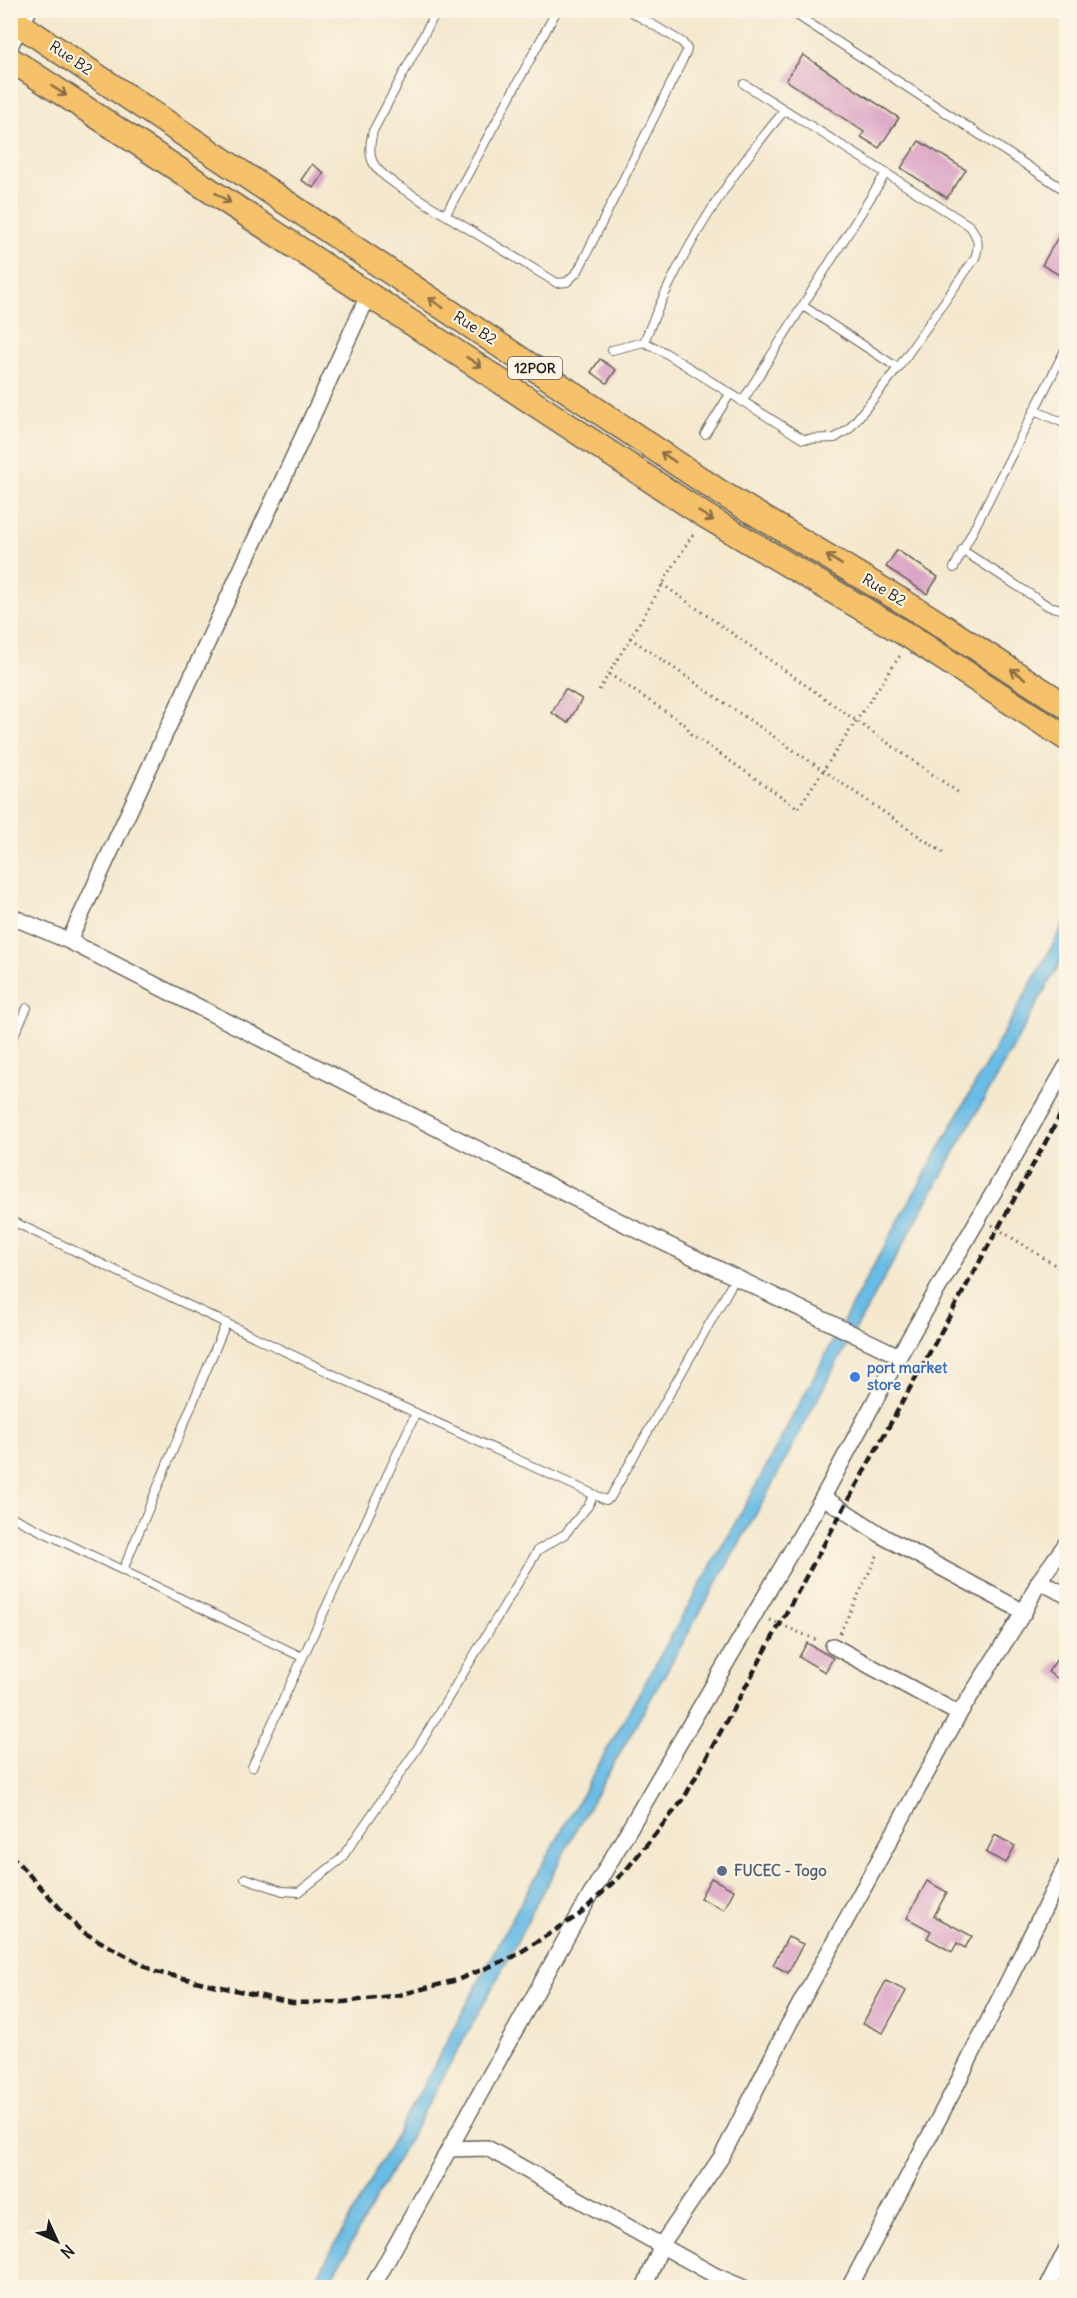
<svg xmlns="http://www.w3.org/2000/svg" width="1077" height="2298" font-family="Delius,sans-serif">
	<style>
		.water { fill: #69bce5; stroke: #426c80; stroke-width: 1.5 }
		.building { fill: #daa2c5 }
		.lines { fill: none; stroke-linecap: round; stroke-linejoin: round }
		.lane-casing { stroke: #68635a; stroke-width: 10 }
		.street-casing { stroke: #68635a; stroke-width: 18 }
		.primary-casing { stroke: #68635a; stroke-width: 27 }
		.path { stroke: #68635a; stroke-width: 3; stroke-dasharray: 1.5 4.5; stroke-linecap: butt }
		.lane { stroke: #fff; stroke-width: 8 }
		.street { stroke: #fff; stroke-width: 15 }
		.primary { stroke: #f5c16b; stroke-width: 24 }
		.rail { stroke: #1c1c1c; stroke-width: 4.5; stroke-dasharray: 9 4.5; stroke-linecap: butt }
		.oneway { stroke: #886e44 }
		.shop-dot { fill: #3f7fe0; stroke: #fcf5e5; stroke-width: 2 }
		.service-dot { fill: #5c6f8a; stroke: #fcf5e5; stroke-width: 2 }
		.labels { text-anchor: middle; stroke-width: 4.5; stroke-linejoin: round; paint-order: stroke }
		.shield { fill: #fcf5e5; stroke: #5f5d58; stroke-width: 1.5 }
		.shield-label { font-size: 14px; font-weight: bold; fill: #1c1c1c }
		.street-label { font-size: 15px; fill: #1c1c1c; stroke: #fcf5e5 }
		.shop-label { font-size: 15px; font-weight: bold; fill: #366cbe; stroke: #fcf5e5; text-anchor: start }
		.service-label { font-size: 15px; font-weight: bold; fill: #4e5e75; stroke: #fcf5e5; text-anchor: start }
	</style>
	<rect width="100%" height="100%" fill="#fcf5e5"/>
	<filter id="ink" filterUnits="userSpaceOnUse"><feTurbulence type="fractalNoise" baseFrequency=".0167" numOctaves="2"/><feDisplacementMap in="SourceGraphic" scale="12" xChannelSelector="R" yChannelSelector="G"/><feConvolveMatrix kernelMatrix="1 2 1 2 8 2 1 2 1" color-interpolation-filters="sRGB"/></filter>
	<filter id="wash" filterUnits="userSpaceOnUse"><feTurbulence type="fractalNoise" baseFrequency=".008" numOctaves="4" result="noise"/><feDisplacementMap in="SourceGraphic" scale="24" xChannelSelector="R" yChannelSelector="G"/><feGaussianBlur stdDeviation="1.35" result="paint"/><feColorMatrix in="noise" values="0 0 0 0 0 0 0 0 0 0 0 0 0 0 0 0 0 1.4 0 .05"/><feComposite in="paint" operator="in"/></filter>
	<g filter="url(#wash)">
		<rect width="100%" height="100%" fill="#f4e8ce"/>
		<!-- water -->
		<path class="water" d="M 1066,921 L 1066,952 L 833,1370 L 764,1500 L 576,1830 L 494,1985 L 327,2287 L 311,2288 L 432,2070 L 510,1922 L 752,1493 L 859,1292 Z"/>
		<g id="blocks">
			<!-- building -->
			<g class="building">
				<path d="M 803,55 L 899,118 L 879,148 L 861,137 L 864,132 L 786,80 Z"/>
				<path d="M 919,141 L 966,170 L 947,198 L 901,168 Z"/>
				<path d="M 312,164 L 324,173 L 314,188 L 301,180 Z"/>
				<path d="M 1066,223 L 1066,279 L 1042,265 Z"/>
				<path d="M 600,359 L 616,370 L 607,383 L 591,372 Z"/>
				<path d="M 897,550 L 938,577 L 927,594 L 886,567 Z"/>
				<path d="M 565,689 L 582,699 L 568,723 L 552,713 Z"/>
				<path d="M 807,1643 L 833,1658 L 825,1672 L 799,1657 Z"/>
				<path d="M 1057,1659 L 1066,1665 L 1066,1684 L 1048,1672 Z"/>
				<path d="M 995,1835 L 1015,1846 L 1006,1863 L 986,1853 Z"/>
				<path d="M 711,1878 L 734,1890 L 724,1910 L 700,1898 Z"/>
				<path d="M 927,1881 L 947,1892 L 934,1916 L 972,1936 L 965,1948 L 957,1943 L 952,1952 L 927,1938 L 931,1931 L 907,1918 Z"/>
				<path d="M 788,1937 L 803,1944 L 788,1973 L 773,1965 Z"/>
				<path d="M 886,1981 L 906,1991 L 883,2033 L 863,2023 Z"/>
			</g>
		</g>
	</g>
	<g filter="url(#ink)">
		<use href="#blocks" fill-opacity="0" stroke="#68635a" stroke-width="1.5"/>
		<g class="lines">
			<defs>
				<g id="lane">
					<path d="M 437,10 L 373,131 C 365,161 374,169 398,186 L 557,283 L 567,282 L 578,271 L 686,53 L 687,49 L 682,42 L 628,10"/>
					<path d="M 789,10 L 1066,191"/>
					<path d="M 446,214 L 557,10"/>
					<path d="M 803,306 L 898,368"/>
					<path d="M 644,342 C 677,258 726,179 785,110"/>
					<path d="M 612,350 L 644,342 L 664,352 L 803,439 L 835,438 L 849,429 L 898,368 L 975,258 C 980,244 978,238 970,226 L 744,84"/>
					<path d="M 742,402 L 886,173"/>
					<path d="M 1034,410 L 1066,424"/>
					<path d="M 705,434 L 730,394"/>
					<path d="M 962,550 L 1048,606 L 1066,610"/>
					<path d="M 954,568 L 1066,348"/>
					<path d="M 10,1043 L 27,1008"/>
					<path d="M 10,1220 L 372,1393 L 606,1500 L 610,1498 L 736,1277"/>
					<path d="M 10,1516 L 302,1657"/>
					<path d="M 123,1570 L 226,1323"/>
					<path d="M 252,1767 L 416,1413"/>
					<path d="M 245,1878 L 283,1891 L 299,1892 L 341,1859 L 417,1749 L 538,1550 L 565,1534 L 588,1506 L 594,1494"/>
				</g>
				<g id="street">
					<path d="M 10,46 L 29,10"/>
					<path d="M 10,916 L 69,941 L 629,1226 L 899,1356"/>
					<path d="M 69,941 L 369,294"/>
					<path d="M 823,1497 L 886,1538 L 1024,1612"/>
					<path d="M 1039,1581 L 1066,1595"/>
					<path d="M 833,1646 L 959,1714"/>
					<path d="M 449,2149 L 487,2148 L 716,2276 L 744,2288"/>
					<path d="M 372,2288 L 579,1915 L 823,1497 L 899,1356 L 1066,1067"/>
					<path d="M 644,2288 L 662,2244 L 722,2156 L 789,2024 L 959,1714 L 1024,1612 L 1039,1581 L 1066,1544"/>
					<path d="M 849,2288 L 957,2084 L 1066,1865"/>
					<path d="M 1047,2288 L 1066,2250"/>
				</g>
				<g id="primary">
					<path d="M 10,18 L 718,491 L 927,616 L 1066,706"/>
					<path d="M 10,59 L 704,515 L 912,638 L 1066,738"/>
				</g>
			</defs>
			<!-- lane casing -->
			<use href="#lane" class="lane-casing"/>
			<!-- street casing -->
			<use href="#street" class="street-casing"/>
			<!-- primary casing -->
			<use href="#primary" class="primary-casing"/>
			<!-- path -->
			<g class="path">
				<path d="M 662,584 L 959,793"/>
				<path d="M 630,638 L 945,854"/>
				<path d="M 609,674 L 686,725 L 691,734 L 798,808 L 901,654"/>
				<path d="M 599,690 L 694,532"/>
				<path d="M 992,1225 L 1066,1272"/>
				<path d="M 770,1620 L 819,1641"/>
				<path d="M 840,1633 L 879,1552"/>
			</g>
			<!-- lane -->
			<use href="#lane" class="lane"/>
			<!-- street -->
			<use href="#street" class="street"/>
			<!-- primary -->
			<use href="#primary" class="primary"/>
			<!-- rail -->
			<path class="rail" d="M 10,1854 L 81,1931 L 156,1972 L 292,2003 L 344,2002 L 399,1995 L 457,1980 L 513,1957 L 579,1915 L 626,1870 L 683,1800 L 1066,1105"/>
		</g>
		<!-- one-way arrows -->
		<defs><path id="oneway-shaft" d="M-6 0H5M1.5-3L5.5 0L1.5 3" fill="none" stroke-width="1.6" stroke-linecap="round" stroke-linejoin="round" transform="scale(1.5)"/></defs>
		<g class="oneway">
			<use href="#oneway-shaft" transform="translate(59 91) rotate(33)"/>
			<use href="#oneway-shaft" transform="translate(223 198) rotate(33)"/>
			<use href="#oneway-shaft" transform="translate(436 303) rotate(-147)"/>
			<use href="#oneway-shaft" transform="translate(474 362) rotate(33)"/>
			<use href="#oneway-shaft" transform="translate(668 457) rotate(-146)"/>
			<use href="#oneway-shaft" transform="translate(706 516) rotate(32)"/>
			<use href="#oneway-shaft" transform="translate(834 560) rotate(-149)"/>
			<use href="#oneway-shaft" transform="translate(1018 674) rotate(-147)"/>
		</g>
	</g>
	<!-- markers -->
	<circle class="shop-dot" cx="855" cy="1377" r="6"/>
	<circle class="service-dot" cx="722" cy="1871" r="6"/>
	<g class="labels">
		<!-- shield labels -->
		<rect class="shield" x="508" y="357" width="54" height="22" rx="4.5"/>
		<g class="shield-label">
			<text x="535" y="373">12POR</text>
		</g>
		<!-- street labels -->
		<g class="street-label">
			<text transform="translate(71 58) rotate(34)" y="5">Rue B2</text>
			<text transform="translate(475 328) rotate(33)" y="5">Rue B2</text>
			<text transform="translate(884 590) rotate(31)" y="5">Rue B2</text>
		</g>
		<!-- shop labels -->
		<g class="shop-label">
			<text x="867" y="1373">port market<tspan x="867" dy="17">store</tspan></text>
		</g>
		<!-- service labels -->
		<g class="service-label">
			<text x="734" y="1876">FUCEC - Togo</text>
		</g>
	</g>
	<!-- margin -->
	<rect width="1077" height="2298" fill="none" stroke="#fcf5e5" stroke-width="36"/>
	<!-- north arrow -->
	<g transform="translate(57 2241) rotate(135)" stroke="#fcf5e5" stroke-width="4.5" paint-order="stroke">
	<path d="M0-4.5L10 22L0 15L-10 22Z" fill="#1c1c1c"/>
	<text y="-9" font-size="16" font-weight="bold" text-anchor="middle" fill="#1c1c1c">N</text>
	</g>
</svg>
